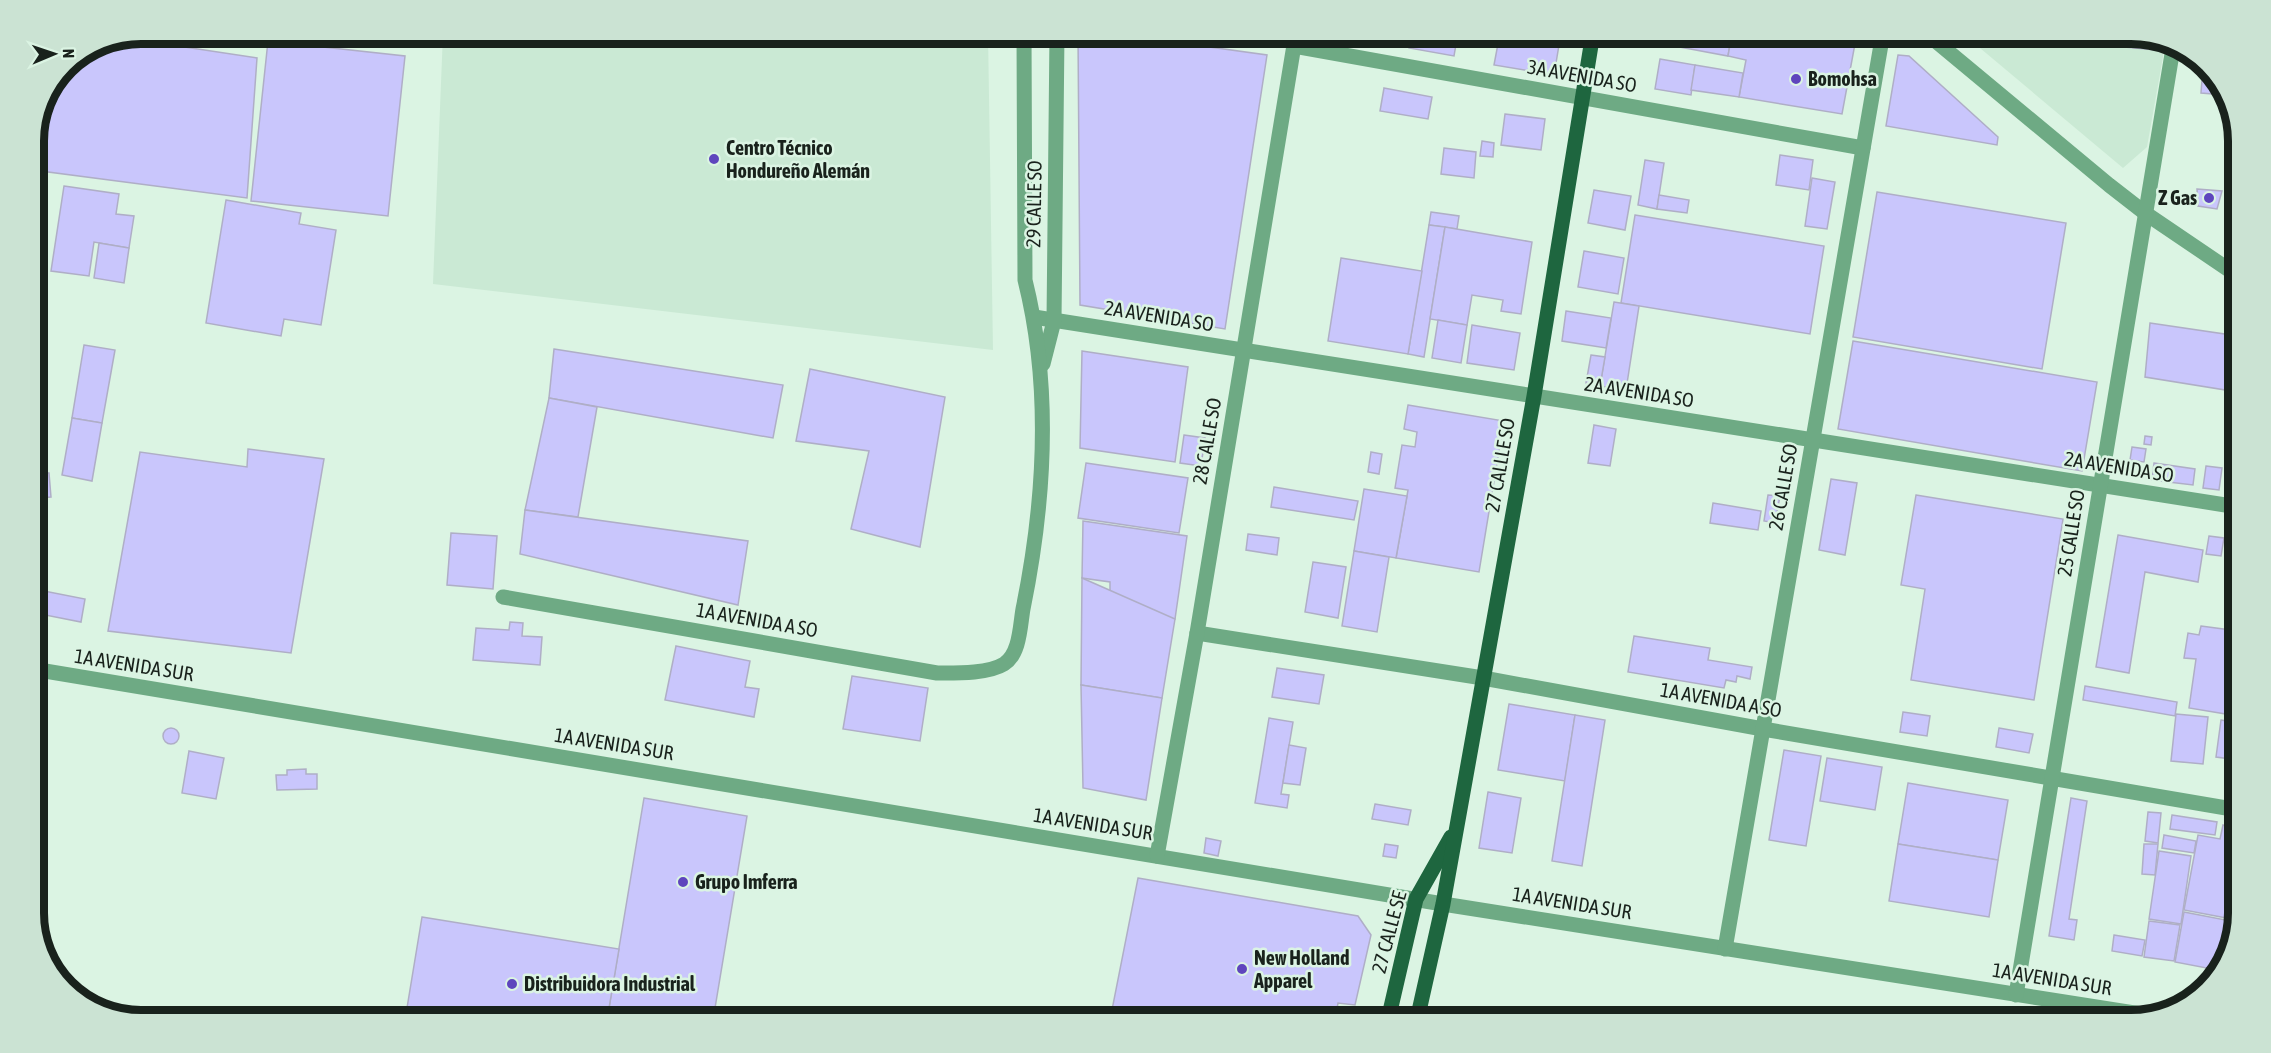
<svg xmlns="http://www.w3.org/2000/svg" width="2271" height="1053" font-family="'Asap Condensed',sans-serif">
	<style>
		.built { fill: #cae9d4 }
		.building { fill: #c9c6fc; stroke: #afaec6; stroke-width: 1.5 }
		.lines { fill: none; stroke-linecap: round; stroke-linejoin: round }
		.minor { stroke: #6eaa84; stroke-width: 15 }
		.major { stroke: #1e663f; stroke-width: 15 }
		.poi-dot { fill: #5e45bd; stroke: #dbf4e3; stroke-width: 2 }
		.labels { text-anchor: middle; stroke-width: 5; stroke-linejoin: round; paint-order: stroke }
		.street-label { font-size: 20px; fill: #19221c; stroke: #dbf4e3 }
		.poi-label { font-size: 20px; font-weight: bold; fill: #19221c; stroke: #dbf4e3; text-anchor: start }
		.rim { fill: none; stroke: #19221c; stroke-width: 8 }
	</style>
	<rect width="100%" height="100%" fill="#dbf4e3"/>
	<!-- built -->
	<g class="built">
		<path d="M 443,33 L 988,33 L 993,350 L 433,284 Z"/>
		<path d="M 1962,33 L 2131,33 L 2166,40 L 2147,147 L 2123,168 Z"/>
	</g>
	<!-- building -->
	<g class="building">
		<path d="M 1078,33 L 1108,33 L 1267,55 L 1225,329 L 1080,305 Z"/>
		<path d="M 1412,33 L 1458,33 L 1454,56 L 1409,48 Z"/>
		<path d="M 1500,33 L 1561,33 L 1554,75 L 1494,65 Z"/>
		<path d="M 1665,33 L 1732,33 L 1728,56 L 1663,44 Z"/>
		<path d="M 1732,33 L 1857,33 L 1842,114 L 1739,97 L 1746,60 L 1728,56 Z"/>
		<path d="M 2082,33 L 2131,33 L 2158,38 L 2156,50 L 2081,43 Z"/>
		<path d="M 118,37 L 257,58 L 247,198 L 33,170 L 33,133 L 65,64 L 99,41 Z"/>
		<path d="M 268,41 L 405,56 L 388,216 L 251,201 Z"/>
		<path d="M 1898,55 L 1909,56 L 1998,137 L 1997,145 L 1886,126 Z"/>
		<path d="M 1660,59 L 1695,65 L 1691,95 L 1655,89 Z"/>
		<path d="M 1695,65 L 1743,73 L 1739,97 L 1691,90 Z"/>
		<path d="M 2203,67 L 2220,80 L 2225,95 L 2201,93 Z"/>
		<path d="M 1384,88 L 1432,97 L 1428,119 L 1380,111 Z"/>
		<path d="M 1505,114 L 1545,119 L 1541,150 L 1501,145 Z"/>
		<path d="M 1482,141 L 1494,143 L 1493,157 L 1480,156 Z"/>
		<path d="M 1444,148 L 1476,152 L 1474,178 L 1441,174 Z"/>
		<path d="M 1780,155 L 1813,160 L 1809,190 L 1776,185 Z"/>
		<path d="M 1645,160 L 1664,163 L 1657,209 L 1638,205 Z"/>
		<path d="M 1812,178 L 1835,182 L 1827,229 L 1805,226 Z"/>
		<path d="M 64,186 L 119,194 L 116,214 L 134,216 L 129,248 L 94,242 L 89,276 L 51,271 Z"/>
		<path d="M 2197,189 L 2222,191 L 2217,209 L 2198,206 Z"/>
		<path d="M 1594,190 L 1631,196 L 1625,230 L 1588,223 Z"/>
		<path d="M 1877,192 L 2066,223 L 2042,369 L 1853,337 Z"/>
		<path d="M 1659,195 L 1689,200 L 1687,213 L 1657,209 Z"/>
		<path d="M 226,200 L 301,213 L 299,224 L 336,230 L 321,325 L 284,319 L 281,336 L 206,323 Z"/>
		<path d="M 1431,212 L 1459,216 L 1457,229 L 1429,225 Z"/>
		<path d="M 1635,215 L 1824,246 L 1810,334 L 1621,303 Z"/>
		<path d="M 2236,220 L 2238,221 L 2238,246 L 2225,239 Z"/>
		<path d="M 1429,225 L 1445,227 L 1424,357 L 1408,354 Z"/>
		<path d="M 1445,227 L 1532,242 L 1521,314 L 1501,311 L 1503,300 L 1472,295 L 1467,325 L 1430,319 Z"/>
		<path d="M 99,243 L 129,248 L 124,283 L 94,278 Z"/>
		<path d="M 1584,251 L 1624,258 L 1618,294 L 1578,287 Z"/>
		<path d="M 1341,258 L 1422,271 L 1408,354 L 1328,341 Z"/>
		<path d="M 1614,302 L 1639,306 L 1626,390 L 1600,386 Z"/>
		<path d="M 1566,311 L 1611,318 L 1606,348 L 1562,341 Z"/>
		<path d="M 1438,320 L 1467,325 L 1461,363 L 1432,358 Z"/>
		<path d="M 2150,323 L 2238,336 L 2238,392 L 2145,377 Z"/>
		<path d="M 1472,325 L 1520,333 L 1514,370 L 1467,363 Z"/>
		<path d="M 1853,341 L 2097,382 L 2082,471 L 1838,429 Z"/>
		<path d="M 84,345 L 115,350 L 102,423 L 72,418 Z"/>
		<path d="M 554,349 L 783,385 L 773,438 L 549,398 Z"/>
		<path d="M 1082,351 L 1188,367 L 1175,462 L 1080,448 Z"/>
		<path d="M 1591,355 L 1605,357 L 1600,386 L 1586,383 Z"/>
		<path d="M 810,369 L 945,397 L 920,547 L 851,529 L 869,451 L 796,441 Z"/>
		<path d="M 549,398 L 597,407 L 578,517 L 525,510 Z"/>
		<path d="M 1408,405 L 1504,421 L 1479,572 L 1396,558 L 1408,490 L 1395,488 L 1402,445 L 1415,447 L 1417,432 L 1404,429 Z"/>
		<path d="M 72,418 L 102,423 L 92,481 L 62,475 Z"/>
		<path d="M 1594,425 L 1616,429 L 1610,466 L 1588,463 Z"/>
		<path d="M 1184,435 L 1205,438 L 1201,466 L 1180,463 Z"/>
		<path d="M 2145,436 L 2152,437 L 2151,445 L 2144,444 Z"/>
		<path d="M 2132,447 L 2146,449 L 2144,462 L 2130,460 Z"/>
		<path d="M 248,449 L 324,459 L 291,653 L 108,631 L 140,452 L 247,467 Z"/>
		<path d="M 1371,452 L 1382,454 L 1379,474 L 1368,472 Z"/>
		<path d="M 1086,463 L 1188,478 L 1179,533 L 1078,518 Z"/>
		<path d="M 2154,463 L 2195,469 L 2193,485 L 2152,480 Z"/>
		<path d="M 2206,466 L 2222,468 L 2219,490 L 2203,488 Z"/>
		<path d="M 33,473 L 49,473 L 51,497 L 33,498 Z"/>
		<path d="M 2230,477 L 2238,478 L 2238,498 L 2227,496 Z"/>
		<path d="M 1831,479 L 1857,483 L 1845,555 L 1819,550 Z"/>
		<path d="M 1274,487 L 1358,501 L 1354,520 L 1271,507 Z"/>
		<path d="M 1364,489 L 1407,496 L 1396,558 L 1354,551 Z"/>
		<path d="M 1768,495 L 1780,496 L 1775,523 L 1764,521 Z"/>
		<path d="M 1916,495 L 2063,519 L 2034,700 L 1911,680 L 1925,589 L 1901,585 Z"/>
		<path d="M 1713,503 L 1761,511 L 1758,530 L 1710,523 Z"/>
		<path d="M 525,510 L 748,541 L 738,605 L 520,554 Z"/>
		<path d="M 1083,521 L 1187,536 L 1175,619 L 1110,609 L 1110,582 L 1082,578 Z"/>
		<path d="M 451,533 L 497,536 L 493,589 L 447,585 Z"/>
		<path d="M 1248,534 L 1279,538 L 1277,555 L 1246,550 Z"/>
		<path d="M 2118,535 L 2203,550 L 2198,582 L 2145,572 L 2129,673 L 2096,667 Z"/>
		<path d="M 2209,536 L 2224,538 L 2221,556 L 2206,554 Z"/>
		<path d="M 1354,551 L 1389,557 L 1377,632 L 1342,626 Z"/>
		<path d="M 1313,562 L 1346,567 L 1338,618 L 1305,612 Z"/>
		<path d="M 1082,578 L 1175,619 L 1162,698 L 1081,685 Z"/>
		<path d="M 44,591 L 85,599 L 81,622 L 40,614 Z"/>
		<path d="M 510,622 L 523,623 L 522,636 L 542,637 L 540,665 L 473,660 L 476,628 L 509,630 Z"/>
		<path d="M 2201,626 L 2238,631 L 2238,716 L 2189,708 L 2196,659 L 2184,658 L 2188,633 L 2199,635 Z"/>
		<path d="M 1634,636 L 1710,648 L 1708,660 L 1752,667 L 1750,679 L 1737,676 L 1736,682 L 1726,680 L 1724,688 L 1628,672 Z"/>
		<path d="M 676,646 L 750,661 L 745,687 L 759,689 L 754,717 L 665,700 Z"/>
		<path d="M 1277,668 L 1324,675 L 1319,704 L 1272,697 Z"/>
		<path d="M 852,676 L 928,688 L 920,741 L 843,729 Z"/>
		<path d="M 1081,685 L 1162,698 L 1146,800 L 1083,788 Z"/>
		<path d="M 2085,686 L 2177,702 L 2175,716 L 2083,700 Z"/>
		<path d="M 1509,704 L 1575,715 L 1565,781 L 1498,770 Z"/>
		<path d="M 1903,712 L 1930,716 L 1927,736 L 1900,732 Z"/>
		<path d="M 2176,714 L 2208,717 L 2203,764 L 2171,761 Z"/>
		<path d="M 1575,715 L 1605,720 L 1582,866 L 1552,861 Z"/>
		<path d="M 1269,718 L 1293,722 L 1281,794 L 1289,795 L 1287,808 L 1255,803 Z"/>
		<path d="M 2221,720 L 2238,723 L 2238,774 L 2236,774 L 2238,760 L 2216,757 Z"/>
		<path d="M 1999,728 L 2033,734 L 2029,753 L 1996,747 Z"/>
		<circle cx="171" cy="736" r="8"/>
		<path d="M 1289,745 L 1306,748 L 1300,785 L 1283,783 Z"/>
		<path d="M 1784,750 L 1821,756 L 1806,846 L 1769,840 Z"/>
		<path d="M 189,751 L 224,758 L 216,799 L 182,793 Z"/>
		<path d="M 1827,758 L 1882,767 L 1875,810 L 1820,801 Z"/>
		<path d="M 306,769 L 306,774 L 317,774 L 317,789 L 277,790 L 276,775 L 287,775 L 287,770 Z"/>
		<path d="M 1908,783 L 2008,800 L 1998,860 L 1898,844 Z"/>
		<path d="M 1488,792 L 1521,798 L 1512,853 L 1479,848 Z"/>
		<path d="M 644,798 L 747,816 L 713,1020 L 607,1020 Z"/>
		<path d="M 2071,798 L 2087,801 L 2069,919 L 2077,920 L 2074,940 L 2049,936 Z"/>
		<path d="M 1375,804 L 1411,810 L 1408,825 L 1372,819 Z"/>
		<path d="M 2148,812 L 2161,813 L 2158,843 L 2145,841 Z"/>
		<path d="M 2172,815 L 2217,822 L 2215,835 L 2170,829 Z"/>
		<path d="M 2223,825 L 2238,828 L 2237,920 L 2184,910 L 2198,835 L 2220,839 Z"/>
		<path d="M 2164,835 L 2196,841 L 2194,853 L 2162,848 Z"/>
		<path d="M 1206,838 L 1221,841 L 1218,856 L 1204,853 Z"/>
		<path d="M 1385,844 L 1398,846 L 1396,858 L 1383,856 Z"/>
		<path d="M 1898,844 L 1998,860 L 1989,917 L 1889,901 Z"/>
		<path d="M 2144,844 L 2158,844 L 2155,875 L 2142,874 Z"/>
		<path d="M 2159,851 L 2191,856 L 2181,924 L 2149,919 Z"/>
		<path d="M 1138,878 L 1358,916 L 1371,935 L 1355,1005 L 1338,1003 L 1335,1020 L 1110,1020 Z"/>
		<path d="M 2184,912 L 2236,922 L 2230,954 L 2217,970 L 2175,962 Z"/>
		<path d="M 422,917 L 619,949 L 607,1020 L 405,1020 Z"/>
		<path d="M 2149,921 L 2180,925 L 2174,961 L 2144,957 Z"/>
		<path d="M 2114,935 L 2145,940 L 2142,956 L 2112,951 Z"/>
	</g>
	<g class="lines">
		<!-- minor -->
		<g class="minor">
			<path d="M 1926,33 L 2109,185 L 2145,213 L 2238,276"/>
			<path d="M 1024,36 L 1057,36"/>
			<path d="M 1294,46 L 1863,148"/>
			<path d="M 1034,317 L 2238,507"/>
			<path d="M 1043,364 L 1054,321 L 1057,33"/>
			<path d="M 503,597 L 937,673 C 955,673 988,674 1004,664 C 1020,654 1020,626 1023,609 C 1045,501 1052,388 1025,280 L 1024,33"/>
			<path d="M 1197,633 L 1483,678 L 1763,729 L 2238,810"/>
			<path d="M 33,669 L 1443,904 L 2147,1015"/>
			<path d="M 1157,856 L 1197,633 L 1296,33"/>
			<path d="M 1725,949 L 1883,33"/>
			<path d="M 2016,995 L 2174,42"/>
		</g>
		<!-- major -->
		<g class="major">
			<path d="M 1388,1020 L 1416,899 L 1451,837"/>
			<path d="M 1417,1020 L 1443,904 L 1534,396 L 1593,33"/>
		</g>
	</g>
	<!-- markers -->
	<g class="poi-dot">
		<circle cx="1796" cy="79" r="6"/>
		<circle cx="714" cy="159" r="6"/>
		<circle cx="2209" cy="198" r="6"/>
		<circle cx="683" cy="882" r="6"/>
		<circle cx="1242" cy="969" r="6"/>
		<circle cx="512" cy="984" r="6"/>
	</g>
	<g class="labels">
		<!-- street labels -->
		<g class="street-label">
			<text transform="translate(1582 76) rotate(10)" y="7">3A AVENIDA SO</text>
			<text transform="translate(1034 204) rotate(-89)" y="7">29 CALLE SO</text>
			<text transform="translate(1159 316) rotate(9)" y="7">2A AVENIDA SO</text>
			<text transform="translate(1639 392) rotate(9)" y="7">2A AVENIDA SO</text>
			<text transform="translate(1207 441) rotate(-80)" y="7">28 CALLE SO</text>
			<text transform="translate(1500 465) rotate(-80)" y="7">27 CALLLE SO</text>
			<text transform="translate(2119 467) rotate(9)" y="7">2A AVENIDA SO</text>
			<text transform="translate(1783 487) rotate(-80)" y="7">26 CALLE SO</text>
			<text transform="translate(2071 533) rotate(-81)" y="7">25 CALLE SO</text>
			<text transform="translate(757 620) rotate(10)" y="7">1A AVENIDA A SO</text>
			<text transform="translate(134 665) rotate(9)" y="7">1A AVENIDA SUR</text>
			<text transform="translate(1721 700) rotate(10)" y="7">1A AVENIDA A SO</text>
			<text transform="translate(614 744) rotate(9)" y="7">1A AVENIDA SUR</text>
			<text transform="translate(1093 824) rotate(9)" y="7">1A AVENIDA SUR</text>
			<text transform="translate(1572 903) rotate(9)" y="7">1A AVENIDA SUR</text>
			<text transform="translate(1389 932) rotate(-75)" y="7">27 CALLE SE</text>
			<text transform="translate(2052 979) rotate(9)" y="7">1A AVENIDA SUR</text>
		</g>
		<!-- poi labels -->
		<g class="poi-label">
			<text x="1808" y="86">Bomohsa</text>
			<text x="726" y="155">Centro Técnico<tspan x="726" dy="23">Hondureño Alemán</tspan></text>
			<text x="2197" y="205" text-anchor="end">Z Gas</text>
			<text x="695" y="889">Grupo Imferra</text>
			<text x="1254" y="965">New Holland<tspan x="1254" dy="23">Apparel</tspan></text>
			<text x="524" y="991">Distribuidora Industrial</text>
		</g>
	</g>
	<!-- crop -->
	<path d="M0 0H2271V1053H0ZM141 44H2131A97 97 0 0 1 2228 141V913A97 97 0 0 1 2131 1010H141A97 97 0 0 1 44 913V141A97 97 0 0 1 141 44Z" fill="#cbe3d3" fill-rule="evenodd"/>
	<path class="rim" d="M141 44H2131A97 97 0 0 1 2228 141V913A97 97 0 0 1 2131 1010H141A97 97 0 0 1 44 913V141A97 97 0 0 1 141 44Z"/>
	<!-- north arrow -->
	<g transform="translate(54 54) rotate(88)" stroke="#dbf4e3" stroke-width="4.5" paint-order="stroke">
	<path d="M0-4.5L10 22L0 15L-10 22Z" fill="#19221c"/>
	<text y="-9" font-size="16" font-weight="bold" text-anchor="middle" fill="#19221c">N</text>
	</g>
</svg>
